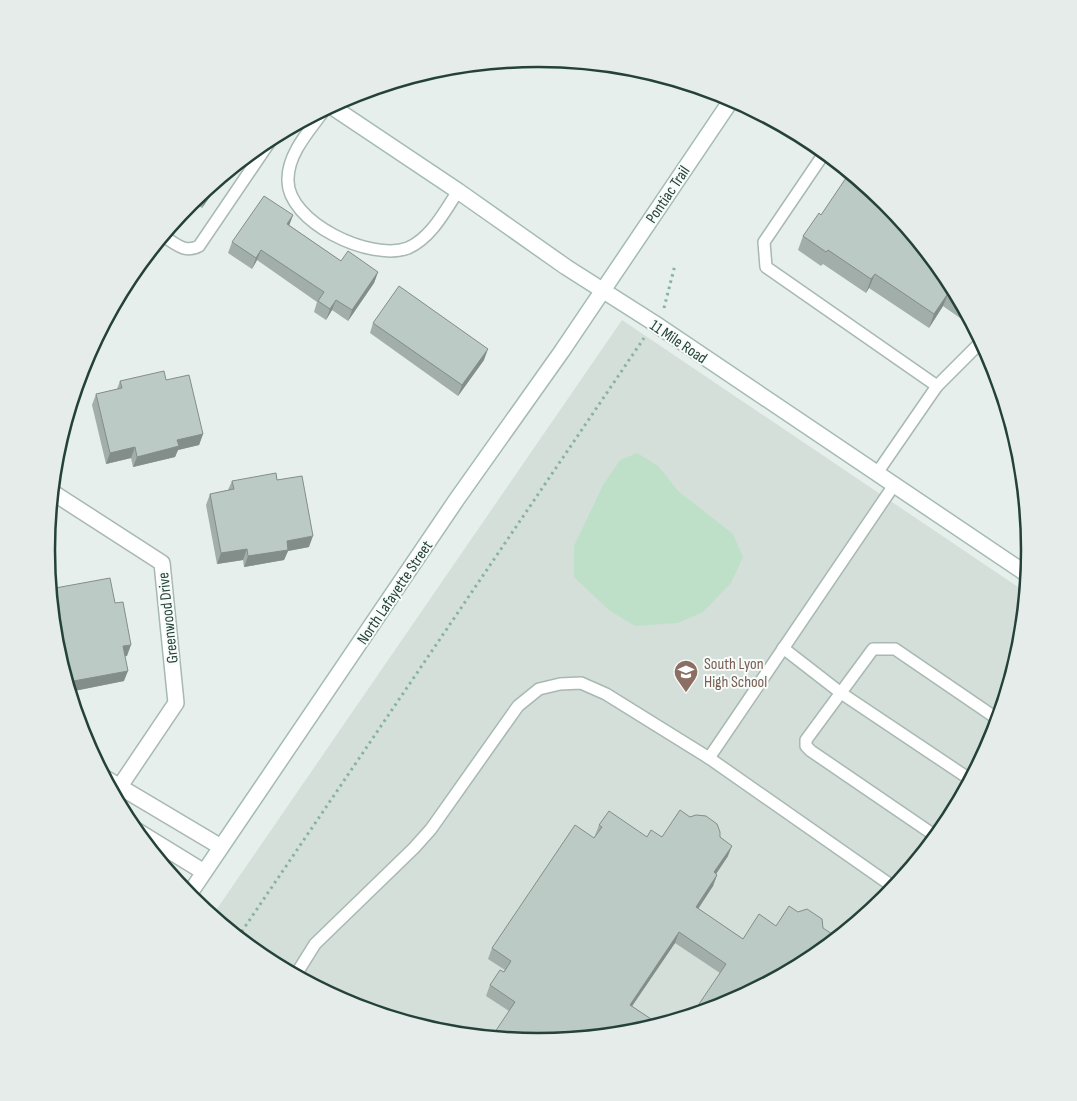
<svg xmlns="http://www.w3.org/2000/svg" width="1077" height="1101" font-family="'Sofia Sans Condensed',sans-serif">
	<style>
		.built { fill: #d4dfda }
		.green { fill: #bfe0c8 }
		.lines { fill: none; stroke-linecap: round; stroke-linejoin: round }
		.lane-casing { stroke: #a8b8b2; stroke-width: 14 }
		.street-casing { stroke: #a8b8b2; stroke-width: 18 }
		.secondary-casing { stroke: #a4bbb3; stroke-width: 18 }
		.path { stroke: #86b3a5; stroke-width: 3; stroke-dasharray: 2.5 4; stroke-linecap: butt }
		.lane { stroke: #fff; stroke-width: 11 }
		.street { stroke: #fff; stroke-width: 15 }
		.secondary { stroke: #fff; stroke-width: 15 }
		.wall { fill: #a1aea9 }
		.shaded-wall { fill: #838d89 }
		.building { fill: #bbcac4; stroke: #838d89 }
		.labels { text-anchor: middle; stroke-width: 4; stroke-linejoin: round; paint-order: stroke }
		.street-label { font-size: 16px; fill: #24423a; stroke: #f7fbf9 }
		.education-label { font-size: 16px; fill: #785e54; stroke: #f7fbf9; text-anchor: start }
		.rim { fill: none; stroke: #24423a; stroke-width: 2.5 }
	</style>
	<rect width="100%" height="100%" fill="#e6efeb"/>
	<!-- built -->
	<path class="built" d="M 622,320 L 1027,593 L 1021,647 L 993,739 L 948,824 L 886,899 L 812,960 L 727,1005 L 634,1033 L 538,1043 L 442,1033 L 350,1005 L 265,960 L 212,916 Z"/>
	<!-- green -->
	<path class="green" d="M 637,453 L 658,466 L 678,491 L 733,534 L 743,557 L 731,583 L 703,612 L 678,623 L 635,626 L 610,611 L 574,577 L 574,546 L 603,485 L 620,460 Z"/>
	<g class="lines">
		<defs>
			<g id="lane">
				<path d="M 325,109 C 310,130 288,153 288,179 C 286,222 371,262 408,248 C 431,238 445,211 458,191"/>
				<path d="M 825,152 L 764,242 L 766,267 L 937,386 L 877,473"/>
				<path d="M 163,236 C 175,243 185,254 199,246 L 273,137"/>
				<path d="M 937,386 L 982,341"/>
				<path d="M 783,648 L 841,693 L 971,780"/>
				<path d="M 709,758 L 895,888"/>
				<path d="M 937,837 L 811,751 L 806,746 L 806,740 L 873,649 L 895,649 L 999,720"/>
				<path d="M 295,976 L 315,944 L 414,848 L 431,829 L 518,706 L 539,689 L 560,684 L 581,683 L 606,694 L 709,758 L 894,485"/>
			</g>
			<g id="street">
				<path d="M 52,492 L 162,563 L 176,703 L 114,795"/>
				<path d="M 105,778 L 221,847"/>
				<path d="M 134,829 L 204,872"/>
			</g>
			<g id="secondary">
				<path d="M 331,106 L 458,191 L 566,267 L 654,323 L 1028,575"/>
				<path d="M 188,896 L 457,499 L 562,351 L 732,99"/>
			</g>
		</defs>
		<!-- lane casing -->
		<use href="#lane" class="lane-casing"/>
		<!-- street casing -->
		<use href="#street" class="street-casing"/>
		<!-- secondary casing -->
		<use href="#secondary" class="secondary-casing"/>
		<!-- path -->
		<g class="path">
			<path d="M 664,308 L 675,265"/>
			<path d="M 238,937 L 644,338"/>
		</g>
		<!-- lane -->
		<use href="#lane" class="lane"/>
		<!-- street -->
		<use href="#street" class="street"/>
		<!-- secondary -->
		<use href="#secondary" class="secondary"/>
	</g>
	<!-- wall -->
	<g class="wall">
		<path d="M 228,171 L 202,208 L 192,201 Z"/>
		<path d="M 293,215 L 289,225 L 341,261 L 378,272 L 374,283 L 348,321 L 332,310 L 326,320 L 314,312 L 317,302 L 257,260 L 252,269 L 228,253 L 232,242 Z"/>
		<path d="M 821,215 L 948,277 L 965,310 L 960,318 L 943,306 L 929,328 L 869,288 L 866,293 L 823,264 L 821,266 L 798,250 L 803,236 Z"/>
		<path d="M 373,323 L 484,360 L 458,396 L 370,333 Z"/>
		<path d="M 166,380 L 203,434 L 199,445 L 178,450 L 175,457 L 133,467 L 131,458 L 106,464 L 92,405 L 96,394 L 117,389 L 120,381 Z"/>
		<path d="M 277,480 L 309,547 L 288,551 L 284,560 L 244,567 L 243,560 L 217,564 L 206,505 L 210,494 L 228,490 L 232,481 Z"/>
		<path d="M 50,589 L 115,603 L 127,656 L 125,656 L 124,681 L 69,692 L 56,646 Z"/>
		<path d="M 599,825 L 647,837 L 720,837 L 728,856 L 716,874 L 717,875 L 713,886 L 698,909 L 743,939 L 776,926 L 823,928 L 720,973 L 675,943 L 632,1006 L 651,1019 L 650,1022 L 509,1011 L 486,996 L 490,985 L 505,970 L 488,959 L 492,948 L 594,838 Z"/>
	</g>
	<!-- shaded-wall -->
	<g class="shaded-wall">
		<path d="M 228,171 L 202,208 L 206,197 L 219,179 Z"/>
		<path d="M 293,215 L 289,226 L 287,224 Z"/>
		<path d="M 261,250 L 257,260 L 252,269 L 256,258 Z"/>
		<path d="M 378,272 L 374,283 L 348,321 L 352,310 Z"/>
		<path d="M 875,274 L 869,288 L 866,293 L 871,279 Z"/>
		<path d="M 949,292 L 943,306 L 929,328 L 934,314 Z"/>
		<path d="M 336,300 L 332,310 L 326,320 L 330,309 Z"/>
		<path d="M 964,307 L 965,310 L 960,318 Z"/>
		<path d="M 488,349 L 484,360 L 458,396 L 462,385 Z"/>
		<path d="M 203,434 L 199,445 L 178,450 L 175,457 L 133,467 L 137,457 L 177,440 Z"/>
		<path d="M 135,447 L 131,458 L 106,464 L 110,453 Z"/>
		<path d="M 313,536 L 309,547 L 288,551 L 284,560 L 244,567 L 248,556 L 287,541 Z"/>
		<path d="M 247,549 L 243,560 L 217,564 L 221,553 Z"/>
		<path d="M 131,645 L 127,656 L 119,657 L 123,646 Z"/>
		<path d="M 64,657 L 61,664 L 59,658 Z"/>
		<path d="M 128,671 L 124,681 L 69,692 L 67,685 L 68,682 Z"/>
		<path d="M 732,846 L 728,856 L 710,883 L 714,872 Z"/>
		<path d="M 717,875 L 713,886 L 692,918 L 696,907 Z"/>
		<path d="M 679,932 L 675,943 L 626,1015 L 630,1005 Z"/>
	</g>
	<!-- building -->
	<g class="building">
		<path d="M 850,172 L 887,203 L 948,277 L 960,300 L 949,292 L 934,314 L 875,274 L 871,279 L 828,250 L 826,252 L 803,236 L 819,213 L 821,215 Z"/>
		<path d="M 219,179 L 206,197 L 201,194 Z"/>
		<path d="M 264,196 L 293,215 L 287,224 L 341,261 L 348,251 L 378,272 L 352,310 L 336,300 L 330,309 L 318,301 L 324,292 L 261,250 L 256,258 L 232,242 Z"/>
		<path d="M 399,286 L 488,349 L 462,385 L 373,323 Z"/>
		<path d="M 164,371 L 166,380 L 189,375 L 203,434 L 177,440 L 179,446 L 137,457 L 135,447 L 110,453 L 96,394 L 122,388 L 120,381 Z"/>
		<path d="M 276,473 L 277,480 L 302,476 L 313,536 L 287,541 L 288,550 L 248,556 L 247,549 L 221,553 L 210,494 L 234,489 L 232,481 Z"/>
		<path d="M 110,578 L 115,603 L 123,602 L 131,645 L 123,646 L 128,671 L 68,682 L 64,657 L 59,658 L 56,646 L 53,614 L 54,614 L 50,589 Z"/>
		<path d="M 680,810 L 690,817 L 696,815 L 706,816 L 717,824 L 720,832 L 720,837 L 732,846 L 714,872 L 717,875 L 696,907 L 743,939 L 759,914 L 776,926 L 789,906 L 798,912 L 807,909 L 822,919 L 823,928 L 838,938 L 812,960 L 727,1005 L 691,1016 L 726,964 L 679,932 L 630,1005 L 651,1019 L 649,1022 L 656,1027 L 634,1033 L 538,1043 L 491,1038 L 515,1002 L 490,985 L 500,970 L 504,972 L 511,961 L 492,948 L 575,825 L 594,838 L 602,827 L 599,825 L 609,811 L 647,837 L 651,830 L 662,837 Z"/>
	</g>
	<!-- icons -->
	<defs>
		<symbol id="school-pin" viewBox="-11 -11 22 30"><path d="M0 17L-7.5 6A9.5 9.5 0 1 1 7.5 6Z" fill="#8d6e63" stroke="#f7fbf9"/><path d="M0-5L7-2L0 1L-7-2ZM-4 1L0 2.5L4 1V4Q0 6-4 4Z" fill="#fff"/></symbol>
	</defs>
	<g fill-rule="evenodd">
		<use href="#school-pin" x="672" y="658" width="28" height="38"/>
	</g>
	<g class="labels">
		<!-- street labels -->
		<g class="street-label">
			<text transform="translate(667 194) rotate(-56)" y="6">Pontiac Trail</text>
			<text transform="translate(679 341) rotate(34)" y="6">11 Mile Road</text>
			<text transform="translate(394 592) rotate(-56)" y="6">North Lafayette Street</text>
			<text transform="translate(167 618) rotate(-96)" y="6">Greenwood Drive</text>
		</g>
		<!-- education labels -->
		<g class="education-label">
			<text x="704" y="669">South Lyon<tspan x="704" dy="18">High School</tspan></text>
		</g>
	</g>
	<!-- crop -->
	<path d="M0 0H1077V1101H0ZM55 550a483 483 0 1 1 966 0a483 483 0 1 1-966 0Z" fill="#e6ecea" fill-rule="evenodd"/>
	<path class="rim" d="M55 550a483 483 0 1 1 966 0a483 483 0 1 1-966 0Z"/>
</svg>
